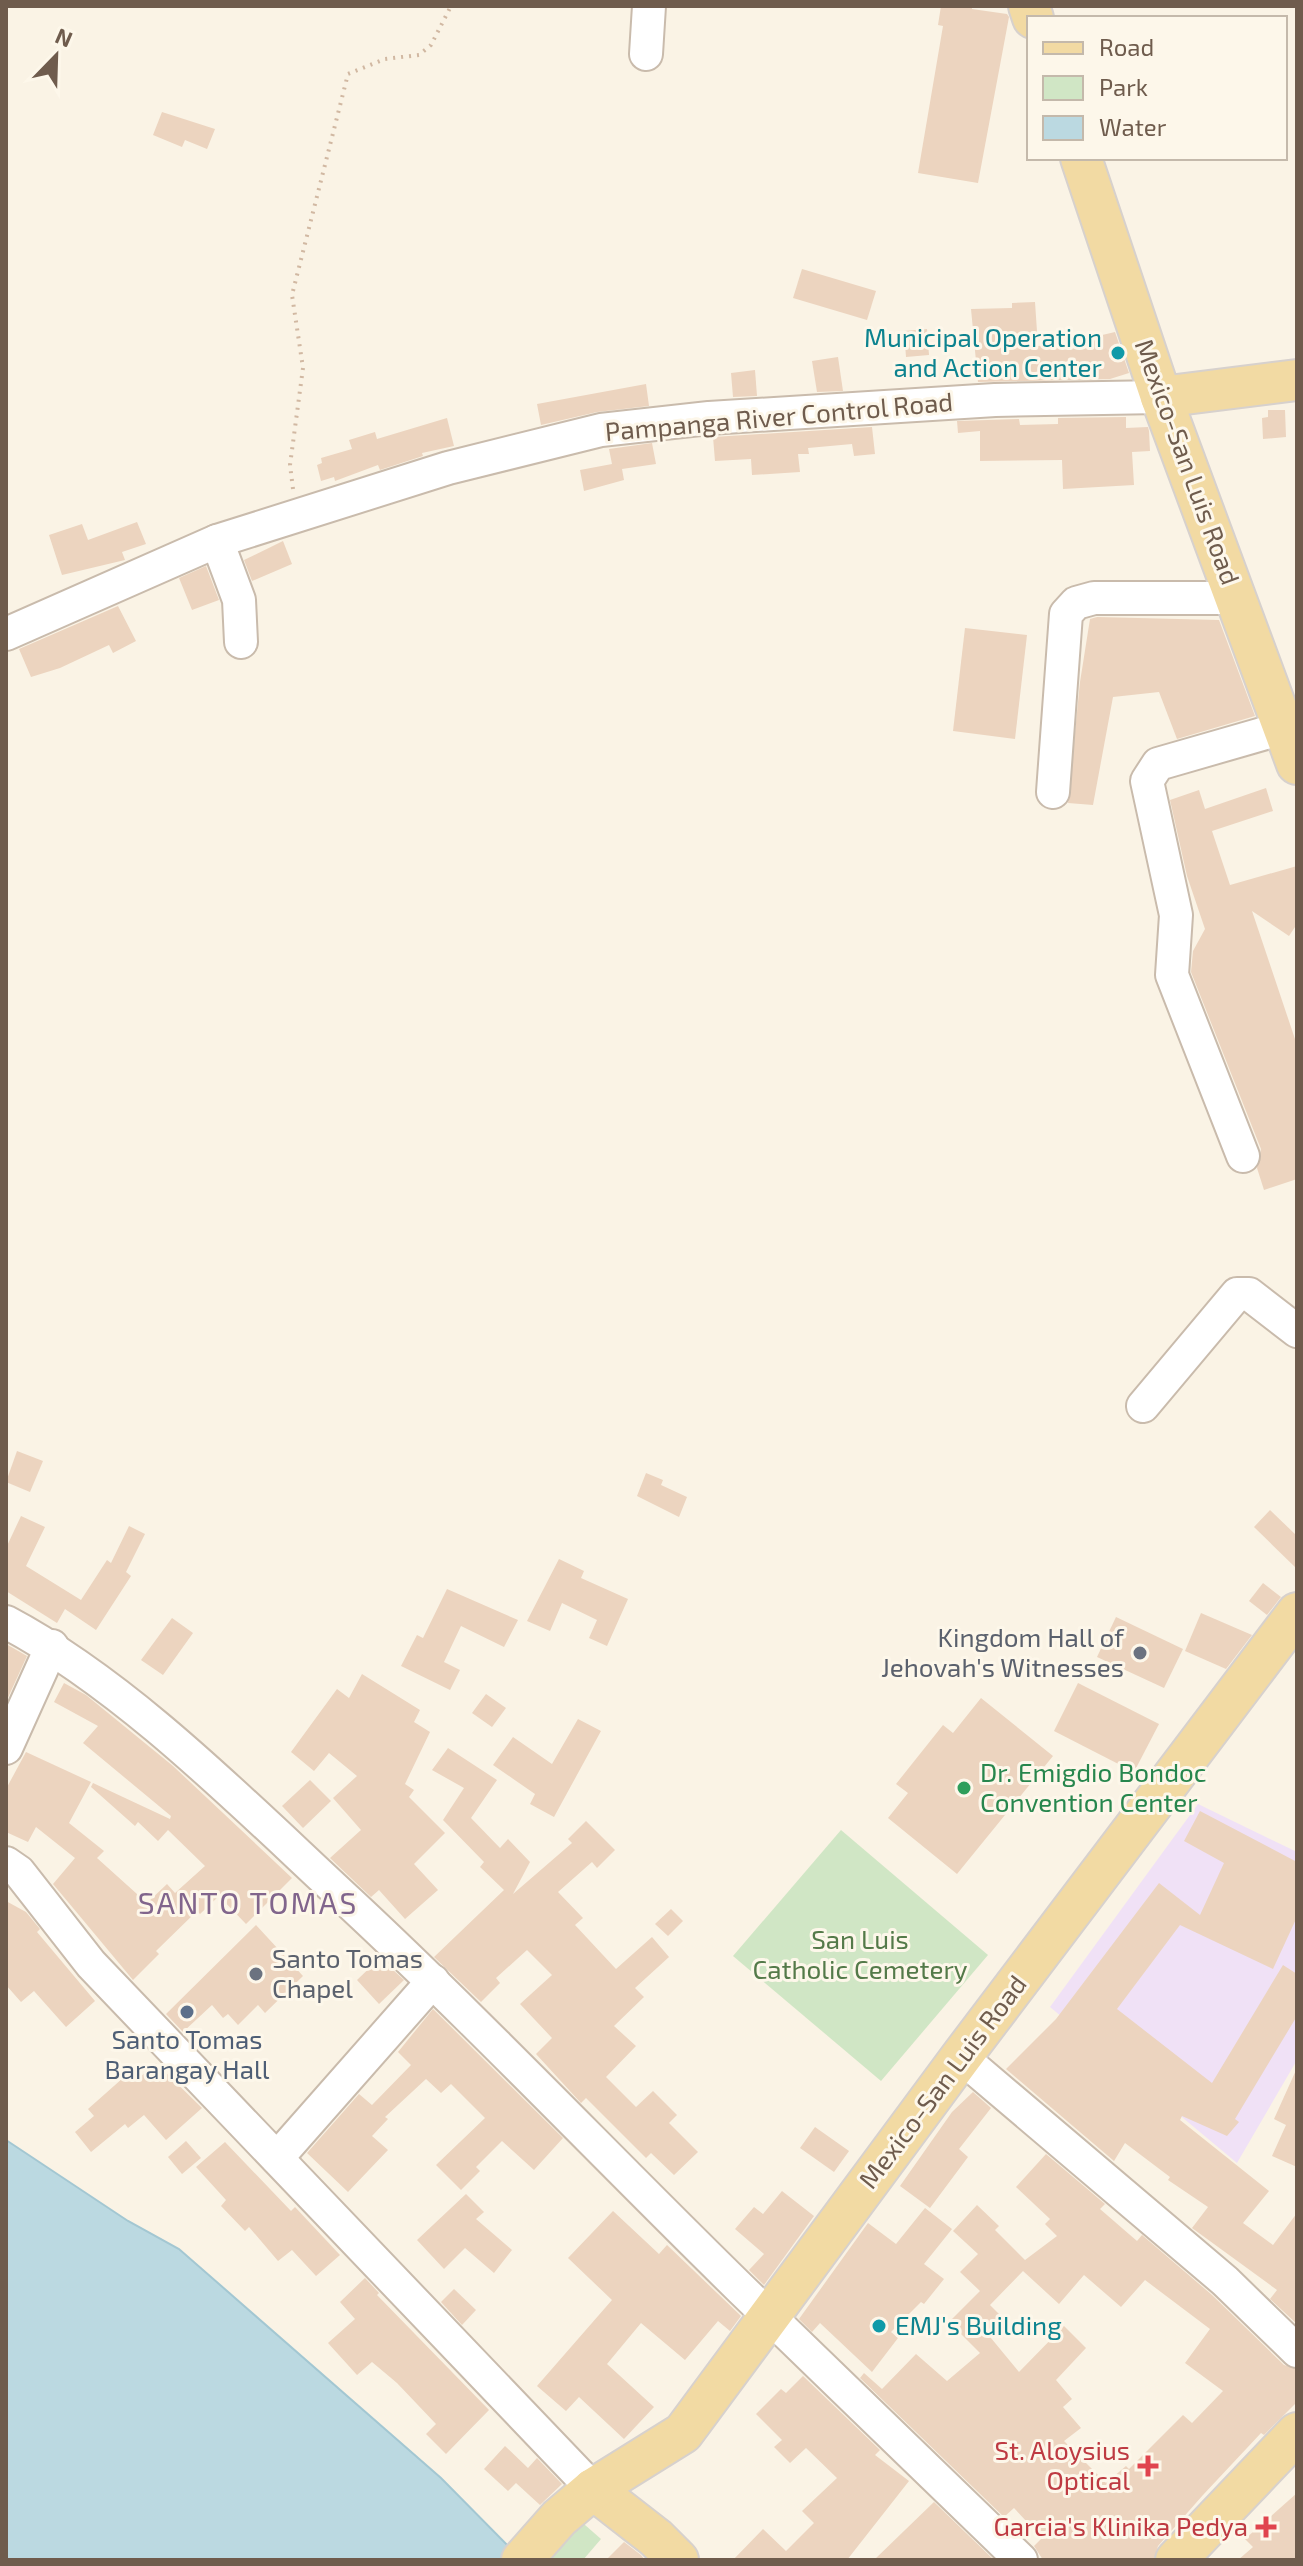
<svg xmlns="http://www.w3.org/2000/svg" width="1303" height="2566" font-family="'Exo 2',sans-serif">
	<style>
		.education { fill: #f0e1f6 }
		.green { fill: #d0e6c5 }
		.water { fill: #bbd9e1; stroke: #a3c7d2; stroke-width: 2 }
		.building { fill: #ecd4bf; fill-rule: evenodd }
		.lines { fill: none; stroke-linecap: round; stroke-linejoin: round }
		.minor-casing { stroke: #c9bbac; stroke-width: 36 }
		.major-casing { stroke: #d7d1cd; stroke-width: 44 }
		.path { stroke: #d1b8a2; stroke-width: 4; stroke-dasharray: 2 6; stroke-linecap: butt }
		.minor { stroke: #fff; stroke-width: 32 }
		.major { stroke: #f2daa3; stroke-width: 40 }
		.culture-dot { fill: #0f9aa8; stroke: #fdf7ea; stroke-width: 3 }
		.worship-dot { fill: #6b7280; stroke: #fdf7ea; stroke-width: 3 }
		.leisure-dot { fill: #2e9e5b; stroke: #fdf7ea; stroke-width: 3 }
		.service-dot { fill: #5c6f8a; stroke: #fdf7ea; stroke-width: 3 }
		.health-dot { fill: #e0444e; stroke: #fdf7ea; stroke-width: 3 }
		.labels { text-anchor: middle; stroke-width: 6; stroke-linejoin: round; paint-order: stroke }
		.culture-label { font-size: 26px; fill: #0d838f; stroke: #fdf7ea; text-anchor: end }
		.street-label { font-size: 26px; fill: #6f5c4d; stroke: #fdf7ea }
		.worship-label { font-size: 26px; fill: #5b616d; stroke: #fdf7ea; text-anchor: end }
		.leisure-label { font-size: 26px; fill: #27864d; stroke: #fdf7ea; text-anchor: start }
		.park-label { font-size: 26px; fill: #547a49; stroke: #fdf7ea }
		.service-label { font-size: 26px; fill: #4e5e75; stroke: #fdf7ea }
		.health-label { font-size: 26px; fill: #be3a42; stroke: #fdf7ea; text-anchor: end }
		.quarter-label { font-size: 30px; letter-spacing: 2px; fill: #81658c; stroke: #fdf7ea }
	</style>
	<rect width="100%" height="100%" fill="#faf3e5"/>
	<!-- education -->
	<path class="education" d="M 1198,1804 L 1297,1852 L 1297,2060 L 1237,2163 L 1050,2007 Z"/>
	<!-- green -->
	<g class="green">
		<path d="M 841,1830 L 988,1955 L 881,2081 L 733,1956 Z"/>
		<path d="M 577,2518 L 601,2539 L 583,2560 L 541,2560 Z"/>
	</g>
	<!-- water -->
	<path class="water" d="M 6,2140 L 128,2221 L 179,2249 L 441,2478 L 522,2560 L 6,2560 Z"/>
	<!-- building -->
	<g class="building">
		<path d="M 941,6 L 972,6 L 972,9 L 1007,14 L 1009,17 L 978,183 L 918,173 L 943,26 L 938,25 Z"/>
		<path d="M 162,112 L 215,129 L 207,149 L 185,140 L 182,147 L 153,135 Z"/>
		<path d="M 802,269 L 876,291 L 867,320 L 793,298 Z"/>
		<path d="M 1035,302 L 1038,346 L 1099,340 L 1098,336 L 1115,332 L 1129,373 L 1110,379 L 978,382 L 971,309 L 1012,308 L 1012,303 Z"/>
		<path d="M 927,329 L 929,355 L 906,357 L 904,331 Z"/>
		<path d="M 838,357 L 843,391 L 817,392 L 812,361 Z"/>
		<path d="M 755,370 L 757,396 L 733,397 L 731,373 Z"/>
		<path d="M 646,384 L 649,406 L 597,412 L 541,425 L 537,404 Z"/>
		<path d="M 1268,410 L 1285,410 L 1286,437 L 1263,439 L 1262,418 L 1268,417 Z"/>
		<path d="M 1126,417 L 1126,428 L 1148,427 L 1149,431 L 1150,451 L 1132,452 L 1134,485 L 1063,489 L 1062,460 L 980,461 L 980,431 L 958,433 L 957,421 L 1019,419 L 1020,425 L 1058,424 L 1058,418 Z"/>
		<path d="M 447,418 L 454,446 L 422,453 L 423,456 L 380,470 L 378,465 L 335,481 L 334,477 L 321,481 L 317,465 L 322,463 L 321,458 L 352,449 L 349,440 L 375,432 L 377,439 Z"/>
		<path d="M 872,427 L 875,454 L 854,456 L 852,444 L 808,448 L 809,454 L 798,454 L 800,472 L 752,475 L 751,459 L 715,461 L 713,437 Z"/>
		<path d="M 652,443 L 656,464 L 622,469 L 624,480 L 584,491 L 580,470 L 612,464 L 609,449 Z"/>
		<path d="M 137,522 L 146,544 L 122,552 L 125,560 L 62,575 L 49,535 L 82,524 L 88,540 Z"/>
		<path d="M 283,541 L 292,564 L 252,581 L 244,560 Z"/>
		<path d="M 206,566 L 219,600 L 192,610 L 179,578 Z"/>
		<path d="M 118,606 L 136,641 L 113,653 L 109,645 L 60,668 L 31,677 L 19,649 Z"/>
		<path d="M 1097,617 L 1219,620 L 1255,716 L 1177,739 L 1159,692 L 1113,697 L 1093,805 L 1068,803 L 1080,682 L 1090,619 Z"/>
		<path d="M 965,628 L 1027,635 L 1015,739 L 953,731 Z"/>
		<path d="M 1266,788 L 1273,811 L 1212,831 L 1230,885 L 1297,866 L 1297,924 L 1289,936 L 1252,911 L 1297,1045 L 1297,1179 L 1264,1190 L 1257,1168 L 1261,1149 L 1191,972 L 1193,951 L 1205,929 L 1187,876 L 1170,800 L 1199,790 L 1205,809 Z"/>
		<path d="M 17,1451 L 43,1461 L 30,1492 L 6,1482 Z"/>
		<path d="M 646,1473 L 663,1480 L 661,1485 L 687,1497 L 679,1517 L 637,1496 Z"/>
		<path d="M 1270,1510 L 1297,1536 L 1297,1569 L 1254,1527 Z"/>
		<path d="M 21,1516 L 45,1527 L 26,1566 L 81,1600 L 107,1560 L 111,1563 L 129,1526 L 145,1534 L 126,1572 L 131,1576 L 96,1630 L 65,1609 L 57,1623 L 6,1591 L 6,1548 Z"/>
		<path d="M 559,1559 L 584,1571 L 581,1578 L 628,1599 L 607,1646 L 589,1638 L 597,1620 L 562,1603 L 550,1631 L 527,1621 Z"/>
		<path d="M 1263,1583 L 1281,1597 L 1267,1615 L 1249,1601 Z"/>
		<path d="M 447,1589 L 518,1620 L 504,1647 L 461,1626 L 444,1662 L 460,1670 L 450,1690 L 401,1666 L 417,1635 L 423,1638 Z"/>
		<path d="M 1201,1613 L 1252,1635 L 1226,1669 L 1185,1651 Z"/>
		<path d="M 1116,1617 L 1183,1649 L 1164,1688 L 1097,1657 Z"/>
		<path d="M 172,1618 L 193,1633 L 163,1675 L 141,1660 Z"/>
		<path d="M 6,1644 L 27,1656 L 6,1702 Z"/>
		<path d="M 362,1674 L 420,1710 L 414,1722 L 430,1732 L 405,1784 L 414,1790 L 409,1797 L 445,1833 L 414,1864 L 438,1890 L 405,1919 L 379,1890 L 371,1897 L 330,1858 L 361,1830 L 333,1798 L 357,1776 L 329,1753 L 314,1771 L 291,1752 L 337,1689 L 349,1698 Z"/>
		<path d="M 64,1683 L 86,1695 L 173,1766 L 292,1878 L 246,1924 L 219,1896 L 200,1914 L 197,1911 L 156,1951 L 159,1954 L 133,1980 L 53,1884 L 75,1858 L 36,1827 L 28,1842 L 6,1832 L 6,1789 L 26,1752 L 91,1782 L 69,1823 L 104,1851 L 97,1858 L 147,1903 L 167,1884 L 175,1893 L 205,1866 L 168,1830 L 158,1841 L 138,1822 L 135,1826 L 91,1787 L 93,1783 L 170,1819 L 171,1816 L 83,1743 L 98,1726 L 54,1702 Z"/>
		<path d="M 1078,1683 L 1159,1724 L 1134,1772 L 1054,1731 Z"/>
		<path d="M 486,1694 L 506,1708 L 492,1727 L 472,1713 Z"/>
		<path d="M 981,1698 L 1053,1756 L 957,1874 L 888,1818 L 908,1793 L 896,1784 L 943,1725 L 953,1733 Z"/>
		<path d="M 578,1719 L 601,1731 L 554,1817 L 530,1804 L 535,1794 L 493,1765 L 513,1737 L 552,1764 Z"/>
		<path d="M 448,1748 L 497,1780 L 471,1818 L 500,1848 L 508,1839 L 530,1862 L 513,1894 L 572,1843 L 568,1839 L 586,1821 L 615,1850 L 597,1868 L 592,1862 L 558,1892 L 583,1918 L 575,1925 L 616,1969 L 652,1937 L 669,1957 L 635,1988 L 644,1997 L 614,2026 L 636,2046 L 606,2077 L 636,2107 L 653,2091 L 677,2115 L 669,2123 L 698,2152 L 674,2175 L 651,2153 L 646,2158 L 586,2098 L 581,2103 L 536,2054 L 552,2038 L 520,2004 L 552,1975 L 527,1950 L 496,1978 L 500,1983 L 481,2002 L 434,1957 L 504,1890 L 480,1867 L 484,1862 L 443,1820 L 464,1788 L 432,1770 Z"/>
		<path d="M 310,1780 L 331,1801 L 303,1828 L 282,1806 Z"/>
		<path d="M 1200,1811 L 1297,1862 L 1297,1917 L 1273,1969 L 1180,1925 L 1117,2009 L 1212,2083 L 1283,1965 L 1297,1974 L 1297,2016 L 1235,2119 L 1239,2122 L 1227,2136 L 1182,2116 L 1180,2120 L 1269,2191 L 1243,2223 L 1273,2245 L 1297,2213 L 1297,2324 L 1270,2299 L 1277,2290 L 1192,2228 L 1208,2207 L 1168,2180 L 1170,2177 L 1125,2143 L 1114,2161 L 1006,2069 L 1056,2019 L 1159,1883 L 1200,1915 L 1224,1863 L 1184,1841 Z"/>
		<path d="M 6,1901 L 26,1912 L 40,1929 L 37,1932 L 95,2001 L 66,2027 L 34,1991 L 21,2002 L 6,1985 Z"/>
		<path d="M 671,1909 L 683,1921 L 668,1936 L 655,1924 Z"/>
		<path d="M 256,1925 L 303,1976 L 265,2013 L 258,2005 L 238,2025 L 228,2014 L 223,2018 L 212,2005 L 183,2032 L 166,2014 Z"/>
		<path d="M 380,1958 L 404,1980 L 379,2004 L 357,1980 Z"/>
		<path d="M 433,2009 L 563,2138 L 534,2170 L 502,2141 L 476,2167 L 480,2171 L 461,2190 L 436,2165 L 485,2118 L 451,2084 L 441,2093 L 426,2079 L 385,2117 L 388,2119 L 372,2136 L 388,2150 L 348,2192 L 307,2153 L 359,2094 L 372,2105 L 411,2065 L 398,2052 Z"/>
		<path d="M 156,2063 L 202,2108 L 166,2140 L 144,2115 L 128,2128 L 125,2124 L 91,2152 L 75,2132 L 94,2116 L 88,2109 L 132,2070 L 139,2078 Z"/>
		<path d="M 1297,2068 L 1297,2167 L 1272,2156 L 1286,2125 L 1274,2119 Z"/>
		<path d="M 973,2092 L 991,2108 L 959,2149 L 968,2157 L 930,2208 L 900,2186 L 952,2112 Z"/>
		<path d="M 815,2127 L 849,2151 L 834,2172 L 800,2148 Z"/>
		<path d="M 186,2141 L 201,2158 L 182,2174 L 168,2157 Z"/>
		<path d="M 225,2142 L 291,2211 L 295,2207 L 340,2255 L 316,2276 L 292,2250 L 278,2261 L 249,2227 L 245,2231 L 221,2206 L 226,2200 L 196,2167 Z"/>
		<path d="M 1046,2154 L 1105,2204 L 1100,2209 L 1137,2241 L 1142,2235 L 1212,2295 L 1284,2365 L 1297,2369 L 1297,2402 L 1264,2435 L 1261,2433 L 1203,2495 L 1158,2546 L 1154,2560 L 1043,2560 L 1034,2546 L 1042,2538 L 1014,2508 L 1004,2517 L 860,2378 L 864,2373 L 882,2389 L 916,2354 L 947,2381 L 980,2353 L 949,2322 L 980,2291 L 960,2272 L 978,2254 L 953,2231 L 977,2205 L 999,2226 L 995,2230 L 1025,2260 L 1057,2236 L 1045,2224 L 1050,2219 L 1016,2187 ZM 1023,2271 L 1059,2304 L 1084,2275 L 1121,2307 L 1145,2280 L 1210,2329 L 1185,2363 L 1223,2391 L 1192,2423 L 1183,2415 L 1129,2469 L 1126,2466 L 1106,2483 L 1064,2441 L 1081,2428 L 1063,2407 L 1072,2399 L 1056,2380 L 1086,2348 L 1064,2326 L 1019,2372 L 986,2332 L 1001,2316 L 990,2305 Z"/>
		<path d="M 782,2191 L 814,2216 L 764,2285 L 749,2270 L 764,2254 L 735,2229 L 754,2207 L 763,2214 Z"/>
		<path d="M 466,2194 L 484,2212 L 476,2219 L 512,2250 L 494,2273 L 465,2248 L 444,2269 L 417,2240 Z"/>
		<path d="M 925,2208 L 952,2229 L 924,2264 L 944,2279 L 924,2304 L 921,2302 L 891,2332 L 898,2338 L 872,2372 L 820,2323 L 812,2332 L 799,2319 L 868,2223 L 896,2244 Z"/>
		<path d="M 613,2211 L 659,2254 L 667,2245 L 741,2316 L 730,2331 L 718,2321 L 685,2360 L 641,2323 L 607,2364 L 654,2407 L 624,2439 L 579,2397 L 566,2411 L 537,2386 L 612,2300 L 568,2258 Z"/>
		<path d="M 365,2278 L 379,2293 L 377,2295 L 489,2410 L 446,2454 L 426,2434 L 436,2424 L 397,2383 L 372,2362 L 357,2375 L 328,2343 L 355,2319 L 340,2302 Z"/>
		<path d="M 454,2289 L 476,2310 L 462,2325 L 441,2302 Z"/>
		<path d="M 803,2376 L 880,2450 L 875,2455 L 909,2481 L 847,2560 L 733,2560 L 763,2529 L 786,2551 L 814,2523 L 802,2511 L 837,2478 L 806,2448 L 790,2463 L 774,2447 L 782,2440 L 756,2414 L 781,2389 L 786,2393 Z"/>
		<path d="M 505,2446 L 528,2468 L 537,2458 L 562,2484 L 540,2505 L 516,2483 L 508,2491 L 484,2469 Z"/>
		<path d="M 1297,2493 L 1297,2560 L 1238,2560 L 1253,2547 L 1245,2539 Z"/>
		<path d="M 934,2502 L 994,2560 L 874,2560 Z"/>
		<path d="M 624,2542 L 641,2555 L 645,2560 L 606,2560 Z"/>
	</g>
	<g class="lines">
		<defs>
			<g id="minor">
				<path d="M 646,54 L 649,6"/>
				<path d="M 217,541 L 239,600 L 241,642"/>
				<path d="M 6,634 L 217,541 L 448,468 L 601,430 L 709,418 L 995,400 L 1161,397"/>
				<path d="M 1053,792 L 1066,614 L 1076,603 L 1094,598 L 1237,598"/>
				<path d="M 1243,1156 L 1172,975 L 1176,915 L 1147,781 L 1158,764 L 1283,728"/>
				<path d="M 1143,1406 L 1237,1294 L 1249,1294 L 1297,1331"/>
				<path d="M 6,1622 C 129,1687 247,1808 350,1903 C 484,2028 610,2161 741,2289 C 834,2380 928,2469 1021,2560"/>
				<path d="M 6,1748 L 52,1646"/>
				<path d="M 6,1863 L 19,1872 L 91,1964 L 593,2489"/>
				<path d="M 961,2057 L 1225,2281 L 1297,2351"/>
				<path d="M 277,2158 L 433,1981"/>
			</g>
			<g id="major">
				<path d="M 1029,6 L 1033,18"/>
				<path d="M 1081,158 L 1161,397 L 1297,764"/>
				<path d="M 1161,397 L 1297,380"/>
				<path d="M 593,2489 L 656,2538 L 678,2560"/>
				<path d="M 522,2560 L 559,2518 L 593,2489 L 683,2433 L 961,2057 L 1297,1613"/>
				<path d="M 1176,2560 L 1297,2433"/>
			</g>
		</defs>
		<!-- minor casing -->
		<use href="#minor" class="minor-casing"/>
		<!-- major casing -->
		<use href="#major" class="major-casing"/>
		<!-- path -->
		<path class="path" d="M 293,489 L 290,465 L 303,368 L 292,295 L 348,74 L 385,59 L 419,55 L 431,45 L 451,6"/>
		<!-- minor -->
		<use href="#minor" class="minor"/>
		<!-- major -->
		<use href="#major" class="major"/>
	</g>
	<!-- markers -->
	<g class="culture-dot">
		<circle cx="1118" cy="353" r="8"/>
		<circle cx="879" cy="2326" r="8"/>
	</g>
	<g class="worship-dot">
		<circle cx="1140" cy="1653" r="8"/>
		<circle cx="256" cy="1974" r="8"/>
	</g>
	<circle class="leisure-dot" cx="964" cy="1788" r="8"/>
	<circle class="service-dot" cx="187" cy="2012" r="8"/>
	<g class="health-dot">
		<path d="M1144 2454h8v8h8v8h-8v8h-8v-8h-8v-8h8z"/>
		<path d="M1262 2515h8v8h8v8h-8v8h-8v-8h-8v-8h8z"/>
	</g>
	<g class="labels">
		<!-- culture labels -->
		<g class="culture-label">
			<text x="1102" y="347">Municipal Operation<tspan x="1102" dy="30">and Action Center</tspan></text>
			<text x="895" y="2335" text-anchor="start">EMJ's Building</text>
		</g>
		<!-- street labels -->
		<g class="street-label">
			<text transform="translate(779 417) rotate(-5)" y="9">Pampanga River Control Road</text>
			<text transform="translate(1187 462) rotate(70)" y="9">Mexico-San Luis Road</text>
			<text transform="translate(943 2082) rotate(-53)" y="9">Mexico-San Luis Road</text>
		</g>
		<!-- worship labels -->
		<g class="worship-label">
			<text x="1124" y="1647">Kingdom Hall of<tspan x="1124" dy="30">Jehovah's Witnesses</tspan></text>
			<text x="272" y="1968" text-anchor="start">Santo Tomas<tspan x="272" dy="30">Chapel</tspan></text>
		</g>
		<!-- leisure labels -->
		<g class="leisure-label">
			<text x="980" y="1782">Dr. Emigdio Bondoc<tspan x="980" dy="30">Convention Center</tspan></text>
		</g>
		<!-- park labels -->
		<g class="park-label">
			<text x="860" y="1949">San Luis<tspan x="860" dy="30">Catholic Cemetery</tspan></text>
		</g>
		<!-- service labels -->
		<g class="service-label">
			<text x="187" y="2049">Santo Tomas<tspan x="187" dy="30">Barangay Hall</tspan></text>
		</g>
		<!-- health labels -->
		<g class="health-label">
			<text x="1130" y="2460">St. Aloysius<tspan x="1130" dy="30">Optical</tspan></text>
			<text x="1248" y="2536">Garcia's Klinika Pedya</text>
		</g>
		<!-- quarter labels -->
		<g class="quarter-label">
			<text x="248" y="1914">SANTO TOMAS</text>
		</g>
	</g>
	<!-- border -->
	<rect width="1303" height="2566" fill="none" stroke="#6f5c4d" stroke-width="16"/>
	<!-- legend -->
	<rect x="1027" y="16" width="260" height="144" fill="#fdf7ea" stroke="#c4b9ab" stroke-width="2"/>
	<rect x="1043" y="42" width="40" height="12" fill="#f2daa3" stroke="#c4b9ab" stroke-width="2"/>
	<text x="1099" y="56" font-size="24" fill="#6f5c4d">Road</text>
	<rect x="1043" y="76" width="40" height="24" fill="#d0e6c5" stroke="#c4b9ab" stroke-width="2"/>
	<text x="1099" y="96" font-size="24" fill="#6f5c4d">Park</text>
	<rect x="1043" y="116" width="40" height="24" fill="#bbd9e1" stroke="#c4b9ab" stroke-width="2"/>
	<text x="1099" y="136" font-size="24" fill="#6f5c4d">Water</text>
	<!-- north arrow -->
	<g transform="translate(56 56) rotate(23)" stroke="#fdf7ea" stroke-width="6" paint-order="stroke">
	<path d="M0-6L14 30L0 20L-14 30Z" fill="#6f5c4d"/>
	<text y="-12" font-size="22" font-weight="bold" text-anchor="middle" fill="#6f5c4d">N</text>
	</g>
</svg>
